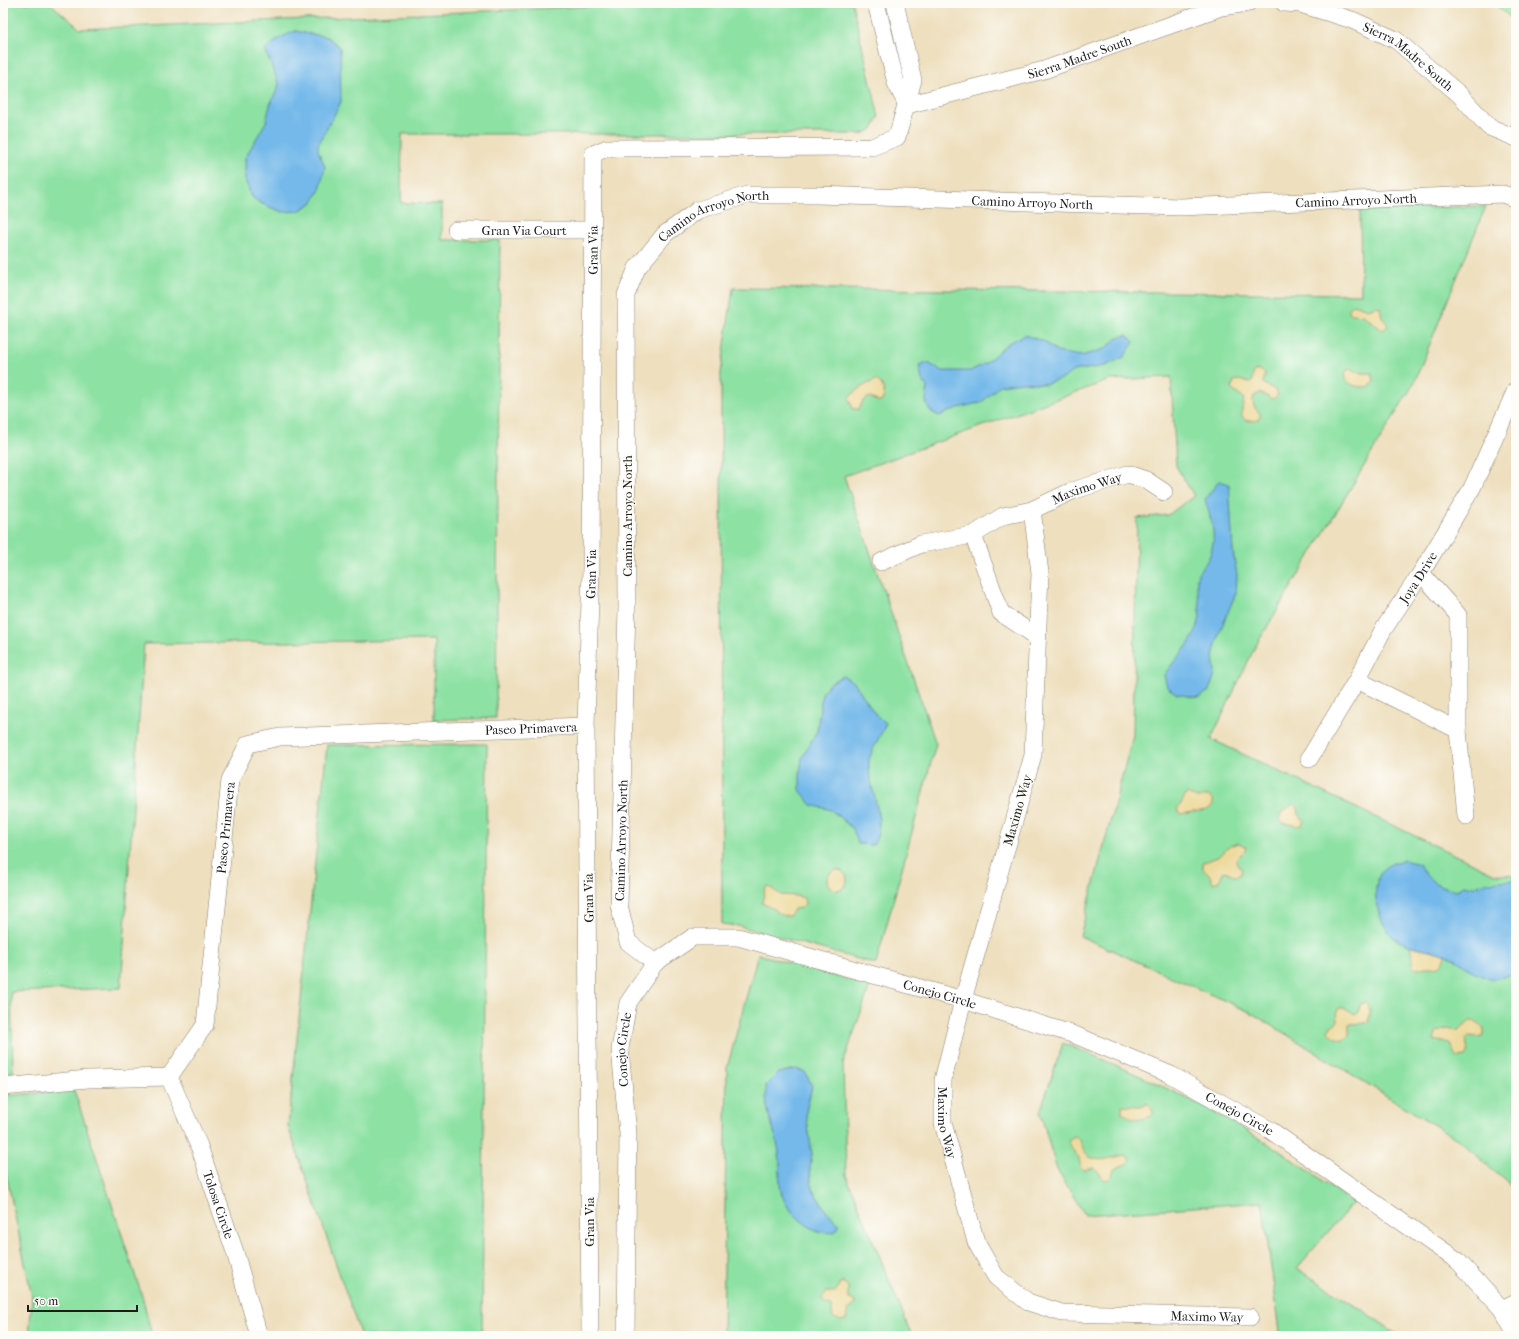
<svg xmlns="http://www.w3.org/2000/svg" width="1519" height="1339" font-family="'IM FELL French Canon',serif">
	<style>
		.green { fill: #8ce1a3; stroke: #547e60 }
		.sand { fill: #eeda9e; stroke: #857b5d }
		.water { fill: #74b9ea; stroke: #486a83 }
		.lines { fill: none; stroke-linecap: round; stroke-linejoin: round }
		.minor-casing { stroke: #857e6d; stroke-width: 18 }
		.minor { stroke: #fff; stroke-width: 17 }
		.labels { text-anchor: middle; stroke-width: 3; stroke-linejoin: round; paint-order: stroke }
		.street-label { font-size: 13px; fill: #1c1c1c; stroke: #fdfcf7 }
	</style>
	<rect width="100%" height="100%" fill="#fdfcf7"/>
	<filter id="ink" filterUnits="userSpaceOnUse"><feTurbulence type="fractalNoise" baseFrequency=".025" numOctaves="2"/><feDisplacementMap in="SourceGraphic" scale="8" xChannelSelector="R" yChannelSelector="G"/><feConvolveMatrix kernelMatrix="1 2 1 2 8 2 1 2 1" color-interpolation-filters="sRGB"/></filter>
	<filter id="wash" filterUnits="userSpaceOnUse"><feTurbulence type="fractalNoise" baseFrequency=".012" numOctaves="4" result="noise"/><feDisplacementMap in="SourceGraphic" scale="16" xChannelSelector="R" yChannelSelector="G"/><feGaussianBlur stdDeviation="0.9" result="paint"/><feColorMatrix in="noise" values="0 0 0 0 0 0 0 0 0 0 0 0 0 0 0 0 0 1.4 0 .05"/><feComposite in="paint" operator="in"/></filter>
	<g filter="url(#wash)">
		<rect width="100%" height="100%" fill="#eedfbe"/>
		<!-- green -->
		<g class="green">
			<path d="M 3,3 L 50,3 L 80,29 L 666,3 L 852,3 L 879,117 L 873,129 L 862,134 L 402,134 L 401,203 L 442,204 L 442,240 L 500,240 L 496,718 L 434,720 L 434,640 L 144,644 L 121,988 L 11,992 L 13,1072 L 3,1073 Z"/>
			<path d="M 1494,3 L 1516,3 L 1516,23 Z"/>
			<path d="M 1486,206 L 1414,383 L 1255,647 L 1211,739 L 1495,874 L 1516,875 L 1516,1191 L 1462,1142 L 1250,1012 L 1080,936 L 1133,735 L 1137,518 L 1168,515 L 1194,496 L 1176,466 L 1171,377 L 1110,380 L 844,476 L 936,744 L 876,964 L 739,926 L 722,924 L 721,373 L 733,288 L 1361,294 L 1360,210 Z"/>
			<path d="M 487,744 L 482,1336 L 361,1336 L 288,1126 L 327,745 Z"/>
			<path d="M 758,954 L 870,986 L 843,1064 L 846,1175 L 912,1336 L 723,1336 L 727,1068 Z"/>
			<path d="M 1063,1043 C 1142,1075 1220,1111 1292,1159 C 1313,1173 1333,1189 1353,1203 L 1297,1268 L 1401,1336 L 1273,1336 L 1280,1331 L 1262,1202 L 1085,1215 L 1057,1170 L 1040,1112 Z"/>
			<path d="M 74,1090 L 143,1299 L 152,1336 L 29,1336 L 32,1297 L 3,1159 L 3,1096 Z"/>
		</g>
		<!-- sand -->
		<g class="sand">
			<path d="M 1353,304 L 1368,309 L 1376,306 L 1380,307 L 1382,317 L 1388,325 L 1384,330 L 1381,329 L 1363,315 L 1352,314 L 1349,312 L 1349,309 Z"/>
			<path d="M 1258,369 L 1265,373 L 1263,383 L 1275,390 L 1278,394 L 1275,398 L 1272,399 L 1260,393 L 1254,396 C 1251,404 1255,408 1260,414 L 1260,418 C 1257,421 1255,421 1250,421 C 1237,420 1243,407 1244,399 L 1231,389 L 1234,381 L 1239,380 L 1250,383 L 1252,382 L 1253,373 Z"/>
			<path d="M 1352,369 L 1361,373 L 1372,373 L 1374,381 L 1371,386 C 1361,388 1347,387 1344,375 L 1347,370 Z"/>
			<path d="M 876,380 C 884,384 886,393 882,401 L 879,402 L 869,397 L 863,401 L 859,409 L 853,409 L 849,399 C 853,390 867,384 876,380 Z"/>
			<path d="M 1187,793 L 1197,798 C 1204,798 1207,793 1213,799 C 1214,804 1212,807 1207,810 L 1180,814 L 1177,810 Z"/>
			<path d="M 1293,804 L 1298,808 L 1299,814 L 1304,821 L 1301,826 L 1283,823 L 1280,819 L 1280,814 Z"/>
			<path d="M 1239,843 L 1246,847 L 1245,851 L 1237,858 L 1237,863 L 1242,870 L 1240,875 L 1235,876 L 1225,871 L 1223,872 L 1219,881 L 1213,883 L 1209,874 L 1203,869 L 1202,863 L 1220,856 L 1230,846 Z"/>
			<circle cx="837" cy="880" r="10"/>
			<path d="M 768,886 L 781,895 L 797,896 L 804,898 L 805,904 L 801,908 L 794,909 L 790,916 L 783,916 L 775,910 L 762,903 L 765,888 Z"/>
			<path d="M 1411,945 L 1446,954 C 1443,968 1438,967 1426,967 C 1423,967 1420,969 1416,969 L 1412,965 Z"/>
			<path d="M 1365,1002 C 1372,1007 1371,1016 1367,1023 L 1349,1024 L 1349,1035 L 1345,1039 C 1338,1040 1332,1036 1328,1030 L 1330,1027 L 1338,1021 L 1337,1011 L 1339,1008 L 1345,1008 L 1355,1014 L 1358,1012 L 1360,1005 Z"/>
			<path d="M 1470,1021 C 1477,1021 1480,1023 1484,1029 L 1484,1035 L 1479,1037 L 1469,1036 L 1466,1039 L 1468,1053 L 1466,1057 L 1459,1058 L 1455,1055 L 1450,1044 L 1434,1040 L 1437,1032 L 1447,1029 L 1459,1031 Z"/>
			<path d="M 1147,1103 L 1152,1108 L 1153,1114 C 1146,1122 1131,1119 1122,1113 L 1122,1105 L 1140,1106 Z"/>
			<path d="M 1074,1137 L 1079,1139 C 1082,1143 1082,1149 1085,1153 C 1095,1165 1112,1157 1125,1155 L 1130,1159 L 1128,1163 L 1114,1169 C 1112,1176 1112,1179 1104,1180 L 1095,1168 L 1084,1170 L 1081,1169 L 1079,1158 L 1069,1145 L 1070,1140 Z"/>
			<path d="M 842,1282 L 848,1286 L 848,1298 L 855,1302 L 854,1306 L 848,1310 L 846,1320 L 841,1321 L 833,1318 L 831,1306 L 823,1302 L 822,1298 L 827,1292 L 835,1292 Z"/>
		</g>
		<!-- water -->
		<g class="water">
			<path d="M 295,31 L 327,37 L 340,47 L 341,102 L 318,145 L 318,150 L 325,167 L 320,189 L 313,202 L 299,211 L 282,212 L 260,203 L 252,197 L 245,180 L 245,158 L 266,122 L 270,105 L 279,85 L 265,50 L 280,38 Z"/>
			<path d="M 1025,335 L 1045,342 L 1057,352 L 1081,356 L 1105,349 L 1118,337 L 1127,335 L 1134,342 L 1124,357 L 1105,366 L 1073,371 L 1064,378 L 1045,384 L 1022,382 L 1000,385 L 982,402 L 958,408 L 939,416 L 930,411 L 926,402 L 927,386 L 922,380 L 919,366 L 928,363 L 942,371 L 970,371 L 986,363 L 1008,343 Z"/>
			<path d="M 1219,481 L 1229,484 L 1233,552 L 1237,575 L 1236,593 L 1219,633 L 1213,656 L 1215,674 L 1209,691 L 1198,698 L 1177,694 L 1167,687 L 1164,675 C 1178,654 1196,643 1200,616 C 1201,605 1194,583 1198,573 C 1201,568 1206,564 1209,558 C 1218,535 1211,521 1205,499 Z"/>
			<path d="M 843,676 L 854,682 L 876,715 L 886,723 C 882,733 870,753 869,760 C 867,788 889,820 873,845 L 858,844 L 853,829 L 831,810 L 812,805 L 800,790 L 800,773 L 802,758 L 817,731 L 822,693 L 829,684 Z"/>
			<path d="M 1403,860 L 1419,864 C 1429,883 1438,885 1457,891 L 1463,885 L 1475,887 L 1488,882 L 1516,880 L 1516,972 C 1510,976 1494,980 1487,978 C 1470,973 1458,958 1444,954 C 1430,949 1403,947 1392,936 C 1377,920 1367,884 1386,867 C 1390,863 1398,862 1403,860 Z"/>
			<path d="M 796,1069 L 805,1072 L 812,1086 L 806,1112 L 812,1154 L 810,1169 L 812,1189 L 826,1210 L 839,1224 L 836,1231 C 819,1239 793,1217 785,1202 C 776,1186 782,1170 779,1154 C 777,1137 770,1122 767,1106 C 766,1099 766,1092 766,1085 L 778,1073 Z"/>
		</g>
	</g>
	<g filter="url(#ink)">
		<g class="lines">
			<defs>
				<g id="minor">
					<path d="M 876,3 L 896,83 L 907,105"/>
					<path id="s1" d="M 1284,3 L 1300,4 L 1352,20 L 1396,40 L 1460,95 L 1489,127 L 1516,138"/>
					<path id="s2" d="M 907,105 L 1044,70 L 1221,7 L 1248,3"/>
					<path id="s3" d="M 456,230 L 593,230"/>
					<path id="s4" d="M 1032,510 L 1040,573 L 1033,755 L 963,1000 L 943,1080 L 943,1123 L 976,1242 L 996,1277 L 1028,1302 L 1062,1313 L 1250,1317"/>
					<path d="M 973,535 L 1001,613 L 1036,636"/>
					<path id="s5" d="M 881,562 L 921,544 L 973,535 L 1003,516 L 1032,510 L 1072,491 L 1128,474 L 1146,480 L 1164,492"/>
					<path d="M 1421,573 L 1458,615 L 1458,730 L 1466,816"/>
					<path d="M 1357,680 L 1458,730"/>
					<path id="s6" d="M 1309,759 L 1357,680 L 1383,630 L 1421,573 L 1472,488 L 1516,390"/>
					<path id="s7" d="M 655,963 L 628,942 L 619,905 L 627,608 L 626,295 L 637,268 L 665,234 L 698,210 L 747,195 L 817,195 L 1180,207 L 1503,194 L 1516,199"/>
					<path id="s8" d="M 169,1077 L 199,1146 L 235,1252 L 259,1336"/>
					<path id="s9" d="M 3,1087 L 88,1079 L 169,1077 L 205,1025 L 230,780 L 248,744 L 280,737 L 586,726"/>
					<path d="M 1502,1309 L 1516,1302"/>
					<path id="s10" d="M 590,1336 L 586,726 L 591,569 L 593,154 L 607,148 L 872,147 L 897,137 L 913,80 L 895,3"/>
					<path id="s11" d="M 626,1336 L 628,1134 L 620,1049 L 628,1003 L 655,963 L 693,937 L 738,937 L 963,1000 L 1075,1035 L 1171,1075 L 1270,1130 L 1458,1261 L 1502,1309 L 1516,1335"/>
				</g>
			</defs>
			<!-- minor casing -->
			<use href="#minor" class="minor-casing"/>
			<!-- minor -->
			<use href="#minor" class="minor"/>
		</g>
	</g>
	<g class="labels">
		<!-- street labels -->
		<g class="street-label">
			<text dy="5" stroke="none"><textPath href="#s2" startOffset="179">Sierra Madre South</textPath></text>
			<text dy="5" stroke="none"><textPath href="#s1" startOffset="138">Sierra Madre South</textPath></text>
			<text dy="5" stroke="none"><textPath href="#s7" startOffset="1457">Camino Arroyo North</textPath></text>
			<text dy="5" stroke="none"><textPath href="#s7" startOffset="1133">Camino Arroyo North</textPath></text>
			<text dy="5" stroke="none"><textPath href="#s7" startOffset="809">Camino Arroyo North</textPath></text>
			<text dy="5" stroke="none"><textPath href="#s3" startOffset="68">Gran Via Court</textPath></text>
			<text dy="5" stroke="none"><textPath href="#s10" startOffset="1086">Gran Via</textPath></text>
			<text dy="5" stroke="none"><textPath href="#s5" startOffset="221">Maximo Way</textPath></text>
			<text transform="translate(627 516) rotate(-90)" y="5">Camino Arroyo North</text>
			<text dy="5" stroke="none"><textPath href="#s10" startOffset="762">Gran Via</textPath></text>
			<text dy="5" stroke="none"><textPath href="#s6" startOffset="212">Joya Drive</textPath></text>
			<text dy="5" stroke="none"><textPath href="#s9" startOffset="800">Paseo Primavera</textPath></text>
			<text transform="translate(1017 810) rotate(-74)" y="5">Maximo Way</text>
			<text dy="5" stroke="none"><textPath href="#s9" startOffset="428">Paseo Primavera</textPath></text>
			<text dy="5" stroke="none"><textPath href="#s7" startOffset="137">Camino Arroyo North</textPath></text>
			<text transform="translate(588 898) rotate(-91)" y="5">Gran Via</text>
			<text dy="5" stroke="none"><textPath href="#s11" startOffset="683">Conejo Circle</textPath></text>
			<text dy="5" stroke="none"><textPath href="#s11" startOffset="287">Conejo Circle</textPath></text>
			<text dy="5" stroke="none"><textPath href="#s11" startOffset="1007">Conejo Circle</textPath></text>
			<text dy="5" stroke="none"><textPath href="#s4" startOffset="626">Maximo Way</textPath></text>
			<text dy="5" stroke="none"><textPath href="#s8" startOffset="137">Tolosa Circle</textPath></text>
			<text transform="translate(589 1222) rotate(-90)" y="5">Gran Via</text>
			<text dy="5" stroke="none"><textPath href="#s4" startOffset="1011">Maximo Way</textPath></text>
		</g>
	</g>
	<!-- margin -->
	<rect width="1519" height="1339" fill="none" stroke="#fdfcf7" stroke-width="16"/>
	<!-- scale -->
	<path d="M28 1305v6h109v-6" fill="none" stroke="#1c1c1c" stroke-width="2"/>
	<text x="34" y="1305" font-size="12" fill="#1c1c1c" stroke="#fdfcf7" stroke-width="3" paint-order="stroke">50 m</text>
</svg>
